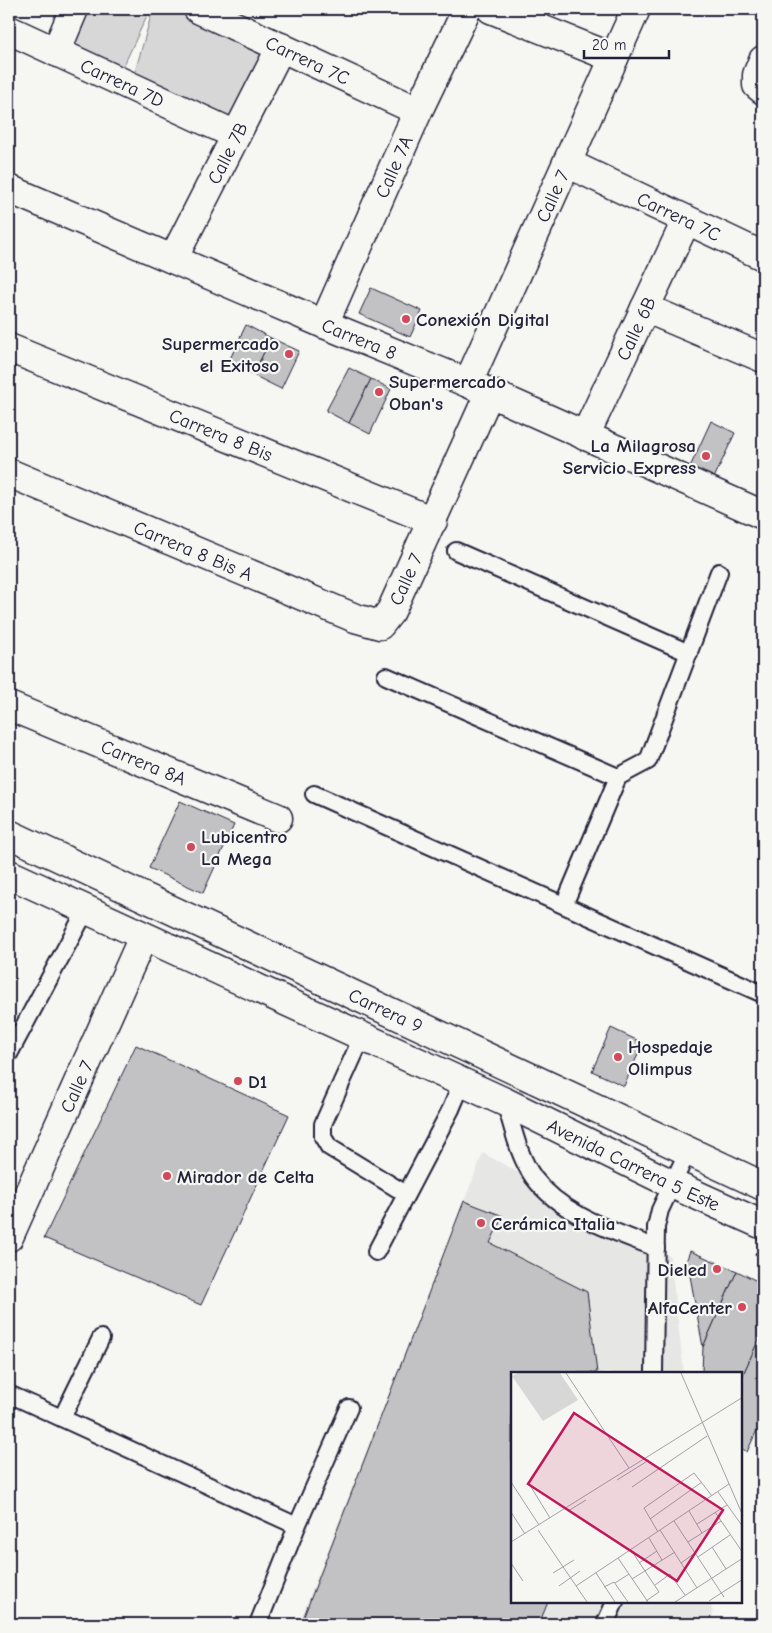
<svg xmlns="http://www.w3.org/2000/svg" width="772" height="1633" font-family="'Comic Neue',sans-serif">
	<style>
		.built { fill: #e6e6e4 }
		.park { fill: #d7d7d7; stroke: #7c7c89 }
		.building { fill: #c2c2c4; stroke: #22223b }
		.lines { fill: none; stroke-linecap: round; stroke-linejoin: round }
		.service-casing { stroke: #22223b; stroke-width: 20 }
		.minor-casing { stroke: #22223b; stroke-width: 31 }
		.primary-casing { stroke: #22223b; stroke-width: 31 }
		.path { stroke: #22223b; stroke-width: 3; stroke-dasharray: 5 4; stroke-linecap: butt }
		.service { stroke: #f6f6f2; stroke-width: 16 }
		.minor { stroke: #f6f6f2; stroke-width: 28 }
		.primary { stroke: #f6f6f2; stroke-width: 28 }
		.poi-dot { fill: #d1495b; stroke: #f6f6f2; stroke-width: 2 }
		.labels { text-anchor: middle; stroke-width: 4.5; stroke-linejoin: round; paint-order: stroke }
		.street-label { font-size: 19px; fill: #22223b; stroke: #f6f6f2 }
		.poi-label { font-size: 19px; font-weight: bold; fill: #22223b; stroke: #f6f6f2; text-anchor: start }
		.inset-road { fill: none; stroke: #a1a1a9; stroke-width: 1 }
		.view { fill: #c2185b; fill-opacity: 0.15; stroke: #c2185b; stroke-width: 2.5 }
		.inset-edge { fill: none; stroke: #22223b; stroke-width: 2.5 }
	</style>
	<rect width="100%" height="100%" fill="#f6f6f2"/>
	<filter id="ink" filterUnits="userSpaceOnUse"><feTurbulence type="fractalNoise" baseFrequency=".02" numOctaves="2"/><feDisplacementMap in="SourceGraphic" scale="10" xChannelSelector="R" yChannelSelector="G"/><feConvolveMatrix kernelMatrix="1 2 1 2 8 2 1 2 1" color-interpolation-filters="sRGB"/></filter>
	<g filter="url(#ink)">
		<!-- built -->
		<path class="built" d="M 483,1153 L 670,1256 L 684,1373 L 512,1373 L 512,1602 L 711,1602 L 714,1624 L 299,1624 Z"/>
		<!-- park -->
		<g class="park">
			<path d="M 74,9 L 150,9 L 117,80 L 56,52 Z"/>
			<path d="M 153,9 L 198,9 L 281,47 L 236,135 L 131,86 Z"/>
		</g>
		<!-- building -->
		<g class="building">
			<path d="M 371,288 L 422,311 L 410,337 L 359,314 Z"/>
			<path d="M 246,325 L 271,338 L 253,375 L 228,363 Z"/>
			<path d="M 271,338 L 299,351 L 281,389 L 253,375 Z"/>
			<path d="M 349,368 L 371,379 L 349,423 L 326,411 Z"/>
			<path d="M 371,379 L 391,389 L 370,434 L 349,423 Z"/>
			<path d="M 711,421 L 735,433 L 714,478 L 690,467 Z"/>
			<path d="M 180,801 L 234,825 L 203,893 L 149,868 Z"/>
			<path d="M 611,1028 L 643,1043 L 624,1086 L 592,1071 Z"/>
			<path d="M 136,1045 L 289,1115 L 201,1305 L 44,1238 Z"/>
			<path d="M 464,1201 L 503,1216 L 490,1243 L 587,1292 L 597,1373 L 512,1373 L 512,1602 L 548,1602 L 539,1624 L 301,1624 Z"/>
			<path d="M 690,1251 L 737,1271 L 703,1347 L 687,1259 Z"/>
			<path d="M 737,1271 L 763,1284 L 763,1330 L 741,1379 L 741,1373 L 702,1373 L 703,1347 Z"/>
			<path d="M 763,1330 L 763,1417 L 747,1452 L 741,1448 L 741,1379 Z"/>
		</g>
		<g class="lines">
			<defs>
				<g id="service">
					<path d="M 456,551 L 689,653"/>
					<path d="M 386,676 L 618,777"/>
					<path d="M 314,794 L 763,994"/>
					<path d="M 564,905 L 618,777 L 648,761 L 719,572"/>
					<path d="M 362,1037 L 323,1124 L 323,1137 L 329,1147 L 406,1194"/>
					<path d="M 9,1054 L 86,910"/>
					<path d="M 505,1102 C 513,1127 518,1156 534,1178 C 563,1216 614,1231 656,1248"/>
					<path d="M 376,1252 L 451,1109 L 462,1083"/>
					<path d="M 654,1373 L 656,1227 L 660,1210 L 688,1151"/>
					<path d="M 9,1394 L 297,1526 L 349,1408"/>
					<path d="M 62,1418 L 101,1338"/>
					<path d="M 258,1624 L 297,1526"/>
					<path d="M 605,1624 L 615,1602"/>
				</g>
				<g id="minor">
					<path id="s1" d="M 198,9 L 418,111"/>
					<path d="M 491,9 L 614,58"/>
					<path id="s2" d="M 9,30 L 236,135"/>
					<path d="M 56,52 L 74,9"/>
					<path d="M 763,60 L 757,75 L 757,85 L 763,90"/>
					<path id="s3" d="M 567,163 L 763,256"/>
					<path id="s4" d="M 9,189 L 324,324 L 468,383 L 763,515"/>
					<path id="s5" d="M 173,259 L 281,47"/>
					<path d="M 645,308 L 763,358"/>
					<path id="s6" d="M 324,324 L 418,111 L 467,9"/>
					<path id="s7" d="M 9,348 L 433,521"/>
					<path id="s8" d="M 468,383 L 636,9"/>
					<path id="s9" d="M 585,436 L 686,221"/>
					<path id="s10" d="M 9,473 L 355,618 L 380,625 L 391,611 L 489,394"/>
					<path id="s11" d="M 9,706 L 278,818"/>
					<path id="s12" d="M 9,1237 L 143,937"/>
				</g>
				<g id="primary">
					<path id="s13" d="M 9,834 L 763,1186"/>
					<path id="s14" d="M 9,874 L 505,1102 L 672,1184 L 763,1225"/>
				</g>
			</defs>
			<!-- service casing -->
			<use href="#service" class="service-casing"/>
			<!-- minor casing -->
			<use href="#minor" class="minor-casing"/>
			<!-- primary casing -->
			<use href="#primary" class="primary-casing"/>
			<!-- path -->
			<path class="path" d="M 755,1253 L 763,1257"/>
			<!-- service -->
			<use href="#service" class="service"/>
			<!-- minor -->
			<use href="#minor" class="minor"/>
			<!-- primary -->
			<use href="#primary" class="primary"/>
		</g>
	</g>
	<!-- markers -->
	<g class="poi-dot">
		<circle cx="406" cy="319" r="5"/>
		<circle cx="289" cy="354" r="5"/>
		<circle cx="379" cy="392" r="5"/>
		<circle cx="706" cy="456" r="5"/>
		<circle cx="191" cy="847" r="5"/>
		<circle cx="618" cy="1057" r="5"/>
		<circle cx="238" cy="1081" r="5"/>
		<circle cx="167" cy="1176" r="5"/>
		<circle cx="481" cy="1223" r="5"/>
		<circle cx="717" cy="1269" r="5"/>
		<circle cx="742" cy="1307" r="5"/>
	</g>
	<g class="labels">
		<!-- street labels -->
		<g class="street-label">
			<text dy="7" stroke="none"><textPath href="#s1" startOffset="121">Carrera 7C</textPath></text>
			<text dy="7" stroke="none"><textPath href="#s2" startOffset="125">Carrera 7D</textPath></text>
			<text dy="7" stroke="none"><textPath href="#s5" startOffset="119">Calle 7B</textPath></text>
			<text dy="7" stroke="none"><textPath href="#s6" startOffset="172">Calle 7A</textPath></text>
			<text dy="7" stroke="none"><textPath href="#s8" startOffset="205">Calle 7</textPath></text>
			<text dy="7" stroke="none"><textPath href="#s3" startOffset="124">Carrera 7C</textPath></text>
			<text dy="7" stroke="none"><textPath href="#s9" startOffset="119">Calle 6B</textPath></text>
			<text dy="7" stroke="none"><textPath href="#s4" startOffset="381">Carrera 8</textPath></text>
			<text dy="7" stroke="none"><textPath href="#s7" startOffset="229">Carrera 8 Bis</textPath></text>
			<text dy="7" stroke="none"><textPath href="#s10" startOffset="200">Carrera 8 Bis A</textPath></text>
			<text dy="7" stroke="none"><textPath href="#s10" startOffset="454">Calle 7</textPath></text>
			<text dy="7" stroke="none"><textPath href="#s11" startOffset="146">Carrera 8A</textPath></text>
			<text dy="7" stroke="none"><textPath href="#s13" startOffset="416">Carrera 9</textPath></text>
			<text dy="7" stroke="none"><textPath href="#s12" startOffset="165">Calle 7</textPath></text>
			<text dy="7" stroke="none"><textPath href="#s14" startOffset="689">Avenida Carrera 5 Este</textPath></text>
		</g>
		<!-- poi labels -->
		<g class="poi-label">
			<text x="416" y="326">Conexión Digital</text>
			<text x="279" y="350" text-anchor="end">Supermercado<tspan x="279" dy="22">el Exitoso</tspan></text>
			<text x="389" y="388">Supermercado<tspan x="389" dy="22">Oban's</tspan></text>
			<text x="696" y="452" text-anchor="end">La Milagrosa<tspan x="696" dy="22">Servicio Express</tspan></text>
			<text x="201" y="843">Lubicentro<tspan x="201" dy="22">La Mega</tspan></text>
			<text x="628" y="1053">Hospedaje<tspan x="628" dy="22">Olimpus</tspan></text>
			<text x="248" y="1088">D1</text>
			<text x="177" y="1183">Mirador de Celta</text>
			<text x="491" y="1230">Cerámica Italia</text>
			<text x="707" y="1276" text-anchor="end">Dieled</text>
			<text x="732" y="1314" text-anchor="end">AlfaCenter</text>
		</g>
	</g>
	<!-- overview -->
	<g transform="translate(511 1372)">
		<rect width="231" height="231" fill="#f6f6f2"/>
		<path d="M 7,1 L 49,1 L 67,28 L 32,49 L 1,4 Z" fill="#d7d7d7"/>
		<path class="inset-road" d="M 55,1 L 118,96M 170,1 L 232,144M 106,108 L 138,88M 0,110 L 28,153M 17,110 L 39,146M 121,115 L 196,64M 207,120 L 232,155M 57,139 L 75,128M 178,139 L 191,161M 0,140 L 14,162M 204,140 L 232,181M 139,147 L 191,110M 163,149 L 213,225M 186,152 L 216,133M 27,158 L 76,230M 149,158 L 186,216M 147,160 L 133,136 L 183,101 L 201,124M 138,166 L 151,188M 0,170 L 232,25M 177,170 L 210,149M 201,175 L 215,197M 120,178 L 148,220 L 135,229M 187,185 L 219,163M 107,186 L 137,230M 0,191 L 12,209M 128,191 L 146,179M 170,191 L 184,181M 42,201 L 63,188M 85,201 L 104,230M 121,207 L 164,180M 104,211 L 118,202M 144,213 L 159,202 L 174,223M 48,214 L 69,199M 65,214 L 218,112M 93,215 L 103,210 L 117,230M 198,229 L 232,207M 164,230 L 232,186"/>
		<path class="view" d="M 63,41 L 212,138 L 166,209 L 17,112 Z"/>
		<rect width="231" height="231" class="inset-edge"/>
	</g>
	<!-- margin -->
	<rect width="772" height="1633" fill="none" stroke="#f6f6f2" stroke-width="30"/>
	<rect x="15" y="15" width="742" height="1603" fill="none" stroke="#22223b" stroke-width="2" filter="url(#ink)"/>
	<!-- scale -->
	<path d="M584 50v8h85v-8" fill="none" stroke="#22223b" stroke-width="2.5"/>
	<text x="592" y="50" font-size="15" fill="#22223b" stroke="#f6f6f2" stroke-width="4" paint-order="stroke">20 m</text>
</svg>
